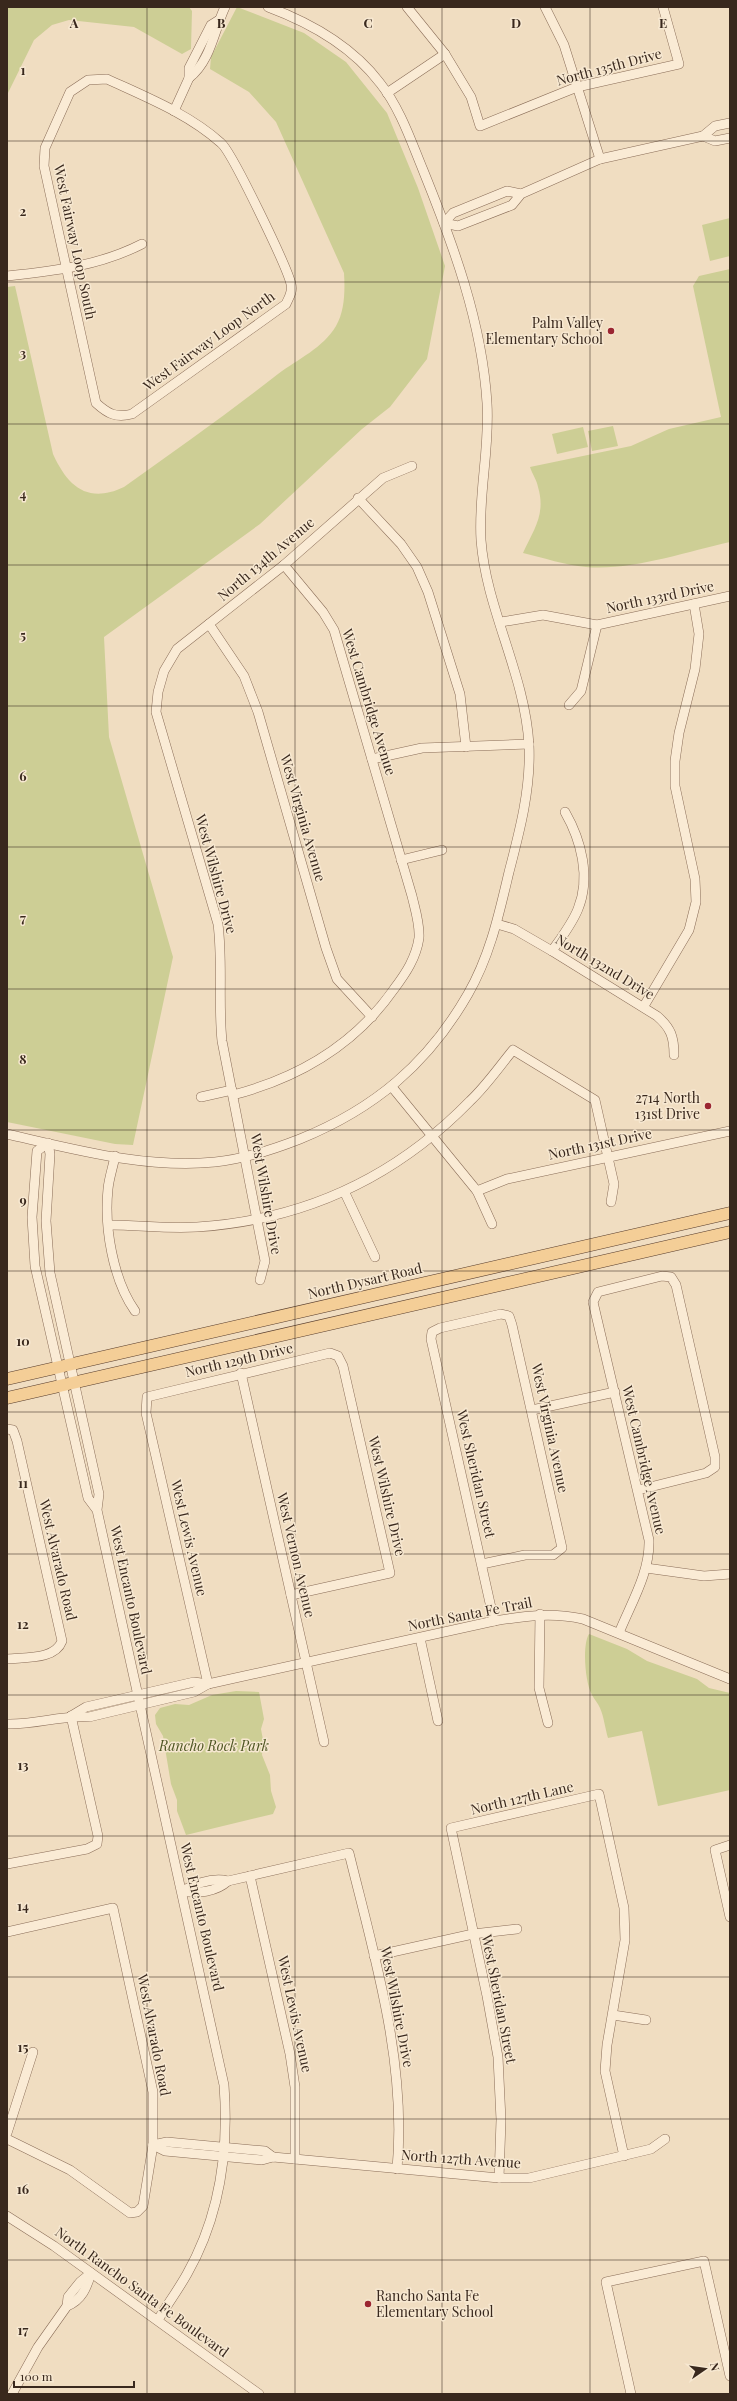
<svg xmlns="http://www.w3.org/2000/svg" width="737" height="2401" font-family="'Playfair Display',serif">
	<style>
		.green { fill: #cdce95 }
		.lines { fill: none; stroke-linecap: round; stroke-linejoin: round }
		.minor-casing { stroke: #8a6d58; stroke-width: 10 }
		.major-casing { stroke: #573c2c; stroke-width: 13 }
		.minor { stroke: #faebd5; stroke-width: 9 }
		.major { stroke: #f4ce97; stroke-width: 12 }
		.grid { fill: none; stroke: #39281d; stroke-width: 1; stroke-opacity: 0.55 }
		.poi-dot { fill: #9b2632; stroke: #f7e8d1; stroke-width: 1.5 }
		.labels { text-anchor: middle; stroke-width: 3; stroke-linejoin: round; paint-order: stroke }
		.street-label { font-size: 14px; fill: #39281d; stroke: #f7e8d1 }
		.poi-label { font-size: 14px; fill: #39281d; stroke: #f7e8d1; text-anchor: end }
		.park-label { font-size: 14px; font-style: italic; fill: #4e5623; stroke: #f7e8d1 }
		.grid-label { font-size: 13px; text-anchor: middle; font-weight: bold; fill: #39281d; stroke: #f7e8d1; stroke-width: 3; stroke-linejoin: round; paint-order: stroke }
	</style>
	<rect width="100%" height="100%" fill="#f0ddc1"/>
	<!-- green -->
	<g class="green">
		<path d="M 7,7 L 189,7 L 192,11 L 191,49 L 182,54 L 134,27 L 69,20 L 52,25 L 34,40 L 7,95 Z"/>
		<path d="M 237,7 L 304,33 L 346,62 L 387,113 L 418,188 L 445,266 L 427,359 L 390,407 L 362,429 L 260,524 L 104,637 L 109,737 L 173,957 L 133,1145 L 115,1144 L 7,1122 L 7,287 L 15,286 L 53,454 C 68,487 88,504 124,487 C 176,450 228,413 278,374 C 298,359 323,348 336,326 C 345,311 345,290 344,273 L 276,122 L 249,92 L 210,69 L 211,57 Z"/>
		<path d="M 730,218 L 730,256 L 710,261 L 702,225 Z"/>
		<path d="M 730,269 L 730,542 C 685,552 631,571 586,567 C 565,565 544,558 523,553 C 534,529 546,514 538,487 C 537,480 532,474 530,467 L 631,446 L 669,429 L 721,417 L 693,286 L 699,276 Z"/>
		<path d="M 613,426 L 618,446 L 592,451 L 588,431 Z"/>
		<path d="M 583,427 L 588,447 L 557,454 L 552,434 Z"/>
		<path d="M 589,1634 L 627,1649 L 647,1661 L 697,1679 L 709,1688 L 730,1693 L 730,1790 L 658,1806 L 642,1731 L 608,1738 C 605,1728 604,1717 600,1708 C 598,1703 594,1699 592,1695 C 585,1683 582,1645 589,1634 Z"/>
		<path d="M 236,1691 L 259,1692 L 264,1719 L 261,1729 L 263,1740 L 262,1755 L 270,1775 L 271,1791 L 276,1807 L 273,1814 L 186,1835 L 177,1811 L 177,1800 L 171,1784 L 163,1736 L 156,1724 L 155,1715 L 160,1708 L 175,1704 L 189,1705 L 212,1695 Z"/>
	</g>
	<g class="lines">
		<defs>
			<g id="minor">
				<path d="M 407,7 L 445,54 L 471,97 L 480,126 L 577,87 L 679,64 L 663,7"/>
				<path d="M 545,7 L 564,45 L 600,159"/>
				<path d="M 189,78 C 211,61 214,30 225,7"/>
				<path d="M 107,79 C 146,97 189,114 221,143 C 232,152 287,267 291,284 C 293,292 289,297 286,304 L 132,414 C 116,418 108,414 96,403 L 44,166 L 45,148 L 70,92 L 88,80 Z"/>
				<path d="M 387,93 L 445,54"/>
				<path d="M 174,111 L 189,78 L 189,68 L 211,25 L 219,20"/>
				<path d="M 703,136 L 715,141 L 730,138"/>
				<path d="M 521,194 L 507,191 L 453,213 L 444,223 L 458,226 L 512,205 L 521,194 L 600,159 L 703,136 L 715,126 L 730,123"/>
				<path d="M 7,276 C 54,271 99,266 142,244"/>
				<path d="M 358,498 L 401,544 L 417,567 L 428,592 L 460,694 L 466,747"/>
				<path d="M 501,622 L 543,615 L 597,625 L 730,596"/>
				<path d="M 209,624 L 244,676 L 258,712 L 326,948 L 337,979 L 372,1017"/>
				<path d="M 569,705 L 581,691 L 597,625"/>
				<path d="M 372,759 L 422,748 L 529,744"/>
				<path d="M 401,860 L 442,850"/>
				<path d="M 497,924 L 514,929 L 552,951 L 657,1016 C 671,1028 674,1037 674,1055"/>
				<path d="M 552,951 C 561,938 572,924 578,909 C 591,877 581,840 565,812"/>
				<path d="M 644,1006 L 689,930 L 696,902 L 695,879 L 675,786 L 675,761 L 679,733 L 695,669 L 699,634 L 694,604"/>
				<path d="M 392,1087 L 477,1191 L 492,1224"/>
				<path d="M 233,1095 C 298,1078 355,1045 394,989 C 406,973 416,958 419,938 C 420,924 415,909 412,896 L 334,630 L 323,612 L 284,565"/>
				<path d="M 201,1097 L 232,1090"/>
				<path d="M 7,1134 C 73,1149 146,1169 215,1162 C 245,1159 272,1150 300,1139 C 374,1109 428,1064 468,994 C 490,956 499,914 509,872 C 520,830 531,788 529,745 C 525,674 486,609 481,540 C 478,494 490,449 487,403 C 482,322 453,244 423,170 C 411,141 400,108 380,83 C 352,46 311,23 268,7"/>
				<path d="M 115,1156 C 113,1167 109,1178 108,1189 C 104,1227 113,1280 135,1311"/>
				<path d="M 477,1191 L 507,1179 L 730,1131"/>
				<path d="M 345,1193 L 375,1257"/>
				<path d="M 109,1225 C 138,1225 168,1229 197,1227 C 304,1220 395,1178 470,1101 C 486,1086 499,1067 513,1050 L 595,1100 L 614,1184 L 611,1202"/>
				<path d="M 260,1280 L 265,1261 L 222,1041 C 218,1002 223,964 218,924 L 156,712 L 158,692 L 164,671 L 177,649 L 284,565 L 383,478 L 412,466"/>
				<path d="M 241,1373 L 324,1742"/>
				<path d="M 532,1410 L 615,1392"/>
				<path d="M 7,1429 L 13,1430 L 17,1441 L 62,1641 C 55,1660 25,1657 7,1659"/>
				<path d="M 97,1510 L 88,1498 L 35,1266 L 32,1217 L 37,1151 L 48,1143 L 50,1154 L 46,1221 L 50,1273 L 99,1494 L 97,1510 L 224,2085 C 229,2151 220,2216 187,2274 C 178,2290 167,2305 158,2320"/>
				<path d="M 482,1564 L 525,1555 L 553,1555 L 562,1548 L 512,1325 L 509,1316 L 501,1314 L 440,1328 L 432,1332 L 431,1339 L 494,1621"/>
				<path d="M 646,1568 L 704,1576 L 730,1574"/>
				<path d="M 540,1614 L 539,1688 L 548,1723"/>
				<path d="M 619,1633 C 631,1603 650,1573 649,1540 L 593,1302 L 598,1292 L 662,1276 L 671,1277 L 676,1285 L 715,1457 L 715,1467 L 706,1473 L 638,1490"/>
				<path d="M 420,1638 L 438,1721"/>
				<path d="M 208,1684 L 146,1413 L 147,1397 L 330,1353 L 338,1356 L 343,1366 L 390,1573 L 291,1595"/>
				<path d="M 71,1716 L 86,1707 L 194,1682 L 208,1684"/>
				<path d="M 7,1724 C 35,1725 61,1715 89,1717 L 194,1692 L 208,1684 L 494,1621 C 525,1616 552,1612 583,1619 L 730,1679"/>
				<path d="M 730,1845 L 715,1850 L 730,1917"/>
				<path d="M 7,1864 L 87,1849 L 97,1844 L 98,1836 L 71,1716"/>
				<path d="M 250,1876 L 290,2054 L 295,2087 L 295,2159"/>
				<path d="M 182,1891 C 195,1884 213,1877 228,1881 L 349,1853 C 374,1955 407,2062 397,2169"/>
				<path d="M 182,1891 C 197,1894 216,1892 228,1881"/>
				<path d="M 7,1932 L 113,1908 L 153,2092 L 153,2145 L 143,2206 L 137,2212 L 130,2213 L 70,2170 L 7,2139"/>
				<path d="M 374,1956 L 473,1934 L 517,1929"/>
				<path d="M 613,2015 L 646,2020"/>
				<path d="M 7,2133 L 33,2052"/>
				<path d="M 153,2145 L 165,2151 L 262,2160 L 273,2157 L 499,2178 L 529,2178 L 651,2149 L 665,2139"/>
				<path d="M 153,2145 L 167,2142 L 265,2151 L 273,2157"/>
				<path d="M 499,2178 L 501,2120 L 498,2057 L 487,1996 L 451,1828 L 599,1794 L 624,1908 L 625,1940 L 607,2045 L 605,2071 L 624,2156"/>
				<path d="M 7,2216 L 54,2246 L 259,2394"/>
				<path d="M 67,2306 C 82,2300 87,2287 91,2273"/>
				<path d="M 12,2394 L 38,2347 L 67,2306 L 68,2297 L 80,2282 L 91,2273"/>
				<path d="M 631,2394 L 606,2282 L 704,2261 L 730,2376"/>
			</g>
			<g id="major">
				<path d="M 7,1379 L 730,1213"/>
				<path d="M 7,1398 L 730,1232"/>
			</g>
		</defs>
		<!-- minor casing -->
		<use href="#minor" class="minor-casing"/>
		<!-- major casing -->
		<use href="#major" class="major-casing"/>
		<!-- minor -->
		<use href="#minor" class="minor"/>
		<!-- major -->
		<use href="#major" class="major"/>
	</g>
	<!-- grid -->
	<path class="grid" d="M 147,7 L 147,2394M 295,7 L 295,2394M 442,7 L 442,2394M 590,7 L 590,2394M 7,141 L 730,141M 7,282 L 730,282M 7,424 L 730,424M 7,565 L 730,565M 7,706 L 730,706M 7,847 L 730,847M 7,989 L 730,989M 7,1130 L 730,1130M 7,1271 L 730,1271M 7,1412 L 730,1412M 7,1554 L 730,1554M 7,1695 L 730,1695M 7,1836 L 730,1836M 7,1977 L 730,1977M 7,2119 L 730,2119M 7,2260 L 730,2260"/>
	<!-- markers -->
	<g class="poi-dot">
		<circle cx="611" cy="331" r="4"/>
		<circle cx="708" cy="1106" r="4"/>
		<circle cx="368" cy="2304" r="4"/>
	</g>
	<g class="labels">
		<!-- street labels -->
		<g class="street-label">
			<text transform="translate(609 67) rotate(-15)" y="5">North 135th Drive</text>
			<text transform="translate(75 242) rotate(78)" y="5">West Fairway Loop South</text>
			<text transform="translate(209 341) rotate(-36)" y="5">West Fairway Loop North</text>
			<text transform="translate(266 559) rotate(-40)" y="5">North 134th Avenue</text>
			<text transform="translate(660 597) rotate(-12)" y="5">North 133rd Drive</text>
			<text transform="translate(369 702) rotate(73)" y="5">West Cambridge Avenue</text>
			<text transform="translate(303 818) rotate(74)" y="5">West Virginia Avenue</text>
			<text transform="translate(216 874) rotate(75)" y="5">West Wilshire Drive</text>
			<text transform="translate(605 967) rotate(31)" y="5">North 132nd Drive</text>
			<text transform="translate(600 1144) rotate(-12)" y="5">North 131st Drive</text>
			<text transform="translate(266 1194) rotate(80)" y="5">West Wilshire Drive</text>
			<text transform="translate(365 1281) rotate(-13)" y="5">North Dysart Road</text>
			<text transform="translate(239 1360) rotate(-13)" y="5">North 129th Drive</text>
			<text transform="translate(550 1428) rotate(78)" y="5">West Virginia Avenue</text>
			<text transform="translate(644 1460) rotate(77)" y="5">West Cambridge Avenue</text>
			<text transform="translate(476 1474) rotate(77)" y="5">West Sheridan Street</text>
			<text transform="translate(387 1496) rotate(77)" y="5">West Wilshire Drive</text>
			<text transform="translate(189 1538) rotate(77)" y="5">West Lewis Avenue</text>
			<text transform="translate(296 1555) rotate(77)" y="5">West Vernon Avenue</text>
			<text transform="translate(58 1560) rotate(77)" y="5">West Alvarado Road</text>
			<text transform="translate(131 1600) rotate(78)" y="5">West Encanto Boulevard</text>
			<text transform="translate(470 1614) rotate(-11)" y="5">North Santa Fe Trail</text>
			<text transform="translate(522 1798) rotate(-13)" y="5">North 127th Lane</text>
			<text transform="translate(202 1917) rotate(77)" y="5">West Encanto Boulevard</text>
			<text transform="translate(499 1999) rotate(79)" y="5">West Sheridan Street</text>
			<text transform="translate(397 2007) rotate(79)" y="5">West Wilshire Drive</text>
			<text transform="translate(295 2014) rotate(78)" y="5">West Lewis Avenue</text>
			<text transform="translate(154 2035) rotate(79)" y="5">West Alvarado Road</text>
			<text transform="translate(461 2159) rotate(4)" y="5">North 127th Avenue</text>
			<text transform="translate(142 2292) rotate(36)" y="5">North Rancho Santa Fe Boulevard</text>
		</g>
		<!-- poi labels -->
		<g class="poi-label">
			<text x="603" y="328">Palm Valley<tspan x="603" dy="16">Elementary School</tspan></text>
			<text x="700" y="1103">2714 North<tspan x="700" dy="16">131st Drive</tspan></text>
			<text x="376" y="2301" text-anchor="start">Rancho Santa Fe<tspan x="376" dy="16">Elementary School</tspan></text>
		</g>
		<!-- park labels -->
		<g class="park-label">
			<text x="214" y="1751">Rancho Rock Park</text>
		</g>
	</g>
	<g class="grid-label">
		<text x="74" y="28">A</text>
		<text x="221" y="28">B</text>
		<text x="368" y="28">C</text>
		<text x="516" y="28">D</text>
		<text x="663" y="28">E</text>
		<text x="23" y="75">1</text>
		<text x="23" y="216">2</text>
		<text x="23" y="358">3</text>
		<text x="23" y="499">4</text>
		<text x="23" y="640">5</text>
		<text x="23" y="781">6</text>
		<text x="23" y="923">7</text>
		<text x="23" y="1064">8</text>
		<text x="23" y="1205">9</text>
		<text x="23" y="1346">10</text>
		<text x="23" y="1488">11</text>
		<text x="23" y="1629">12</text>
		<text x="23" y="1770">13</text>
		<text x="23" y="1911">14</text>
		<text x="23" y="2052">15</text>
		<text x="23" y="2194">16</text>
		<text x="23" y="2335">17</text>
	</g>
	<!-- border -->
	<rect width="737" height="2401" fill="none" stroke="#39281d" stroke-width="16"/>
	<!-- north arrow -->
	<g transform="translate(705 2369) rotate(77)" stroke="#f7e8d1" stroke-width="3" paint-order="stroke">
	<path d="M0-3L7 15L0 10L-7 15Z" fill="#39281d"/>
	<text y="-6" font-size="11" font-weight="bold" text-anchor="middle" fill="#39281d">N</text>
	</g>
	<!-- scale -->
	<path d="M14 2381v6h120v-6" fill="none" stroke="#39281d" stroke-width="2"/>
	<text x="20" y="2381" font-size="12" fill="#39281d" stroke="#f7e8d1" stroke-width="3" paint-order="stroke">100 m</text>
</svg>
